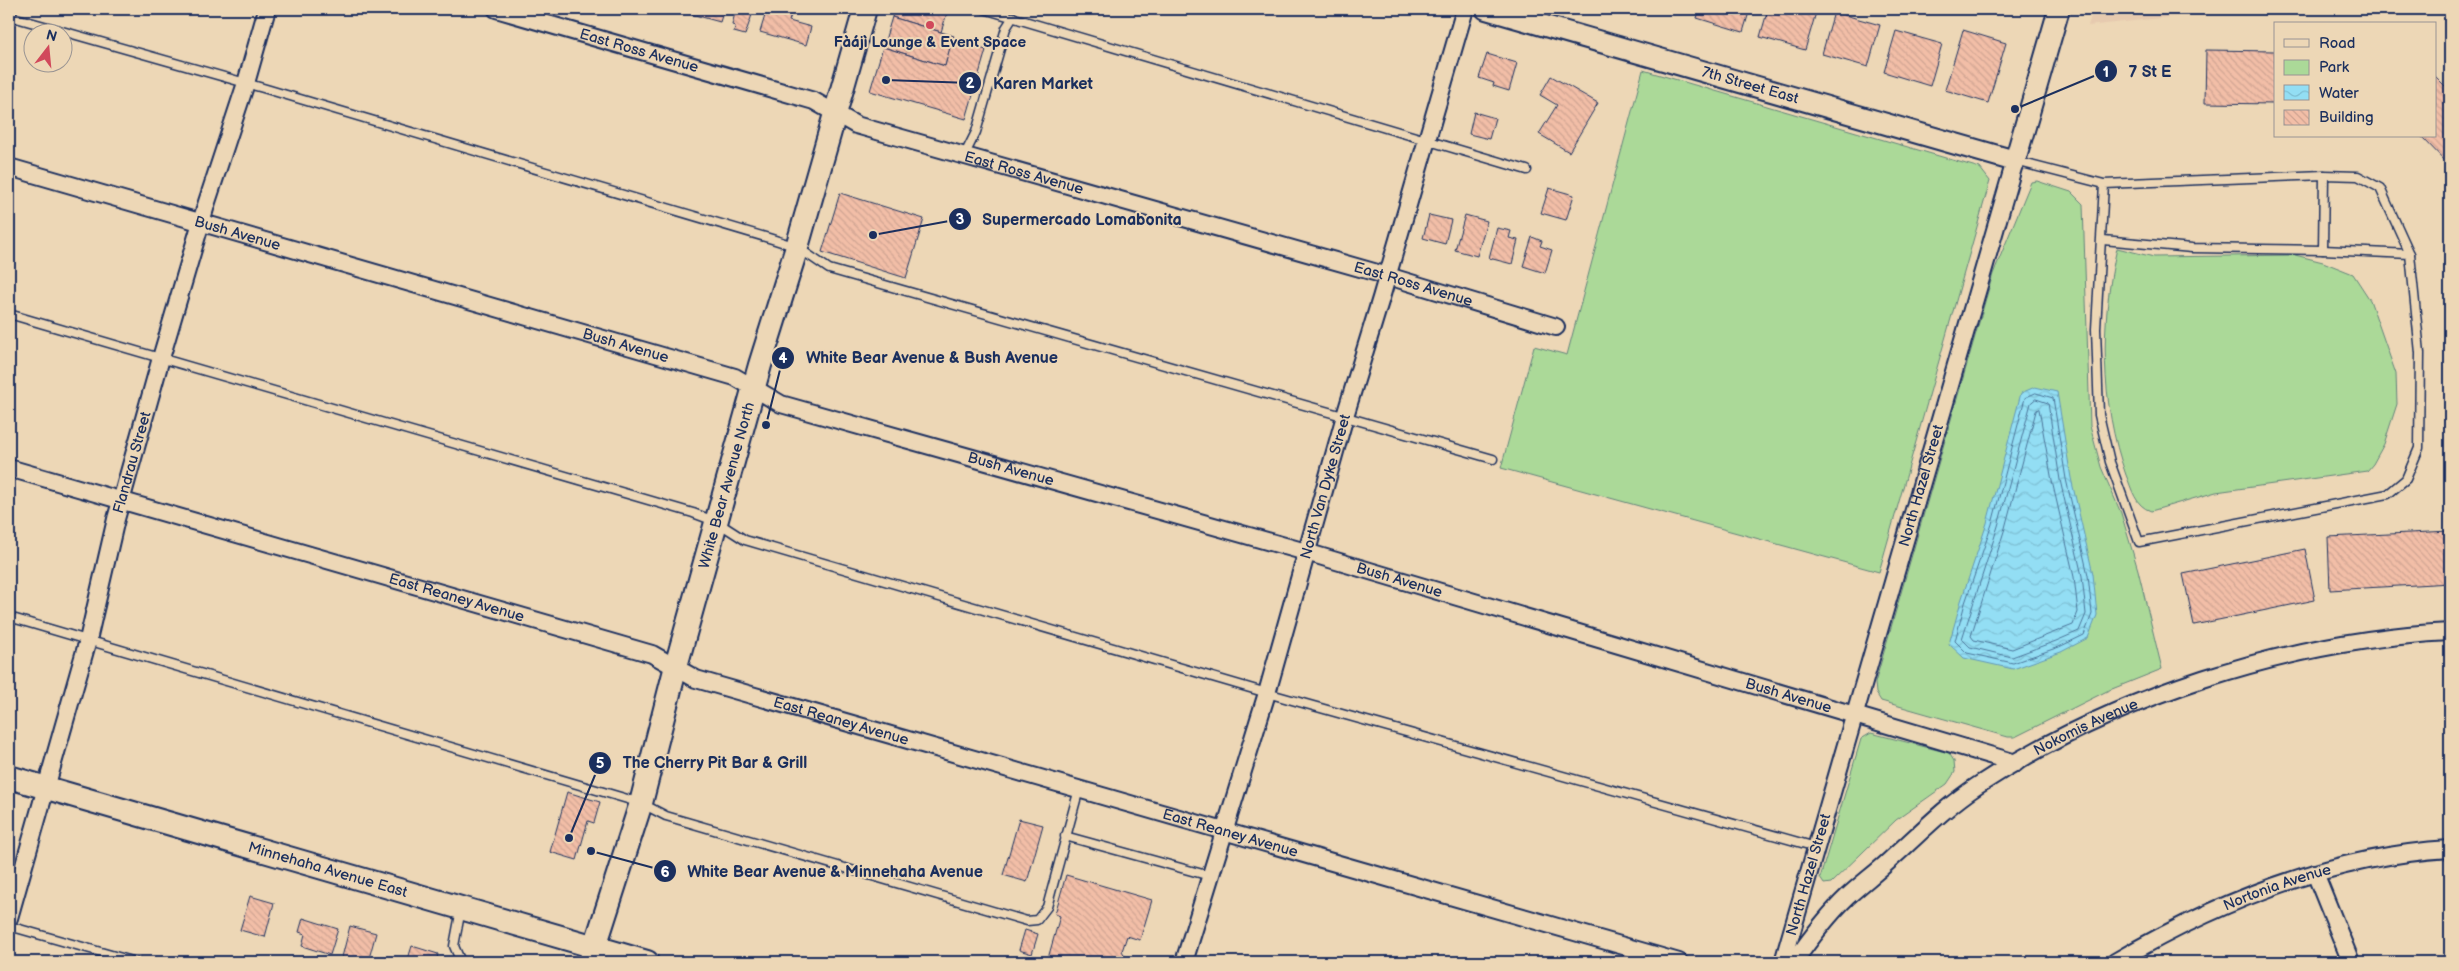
<svg xmlns="http://www.w3.org/2000/svg" width="2459" height="971" font-family="'Balsamiq Sans',sans-serif">
	<style>
		.built { fill: #e6caaf }
		.green { fill: #abd998; stroke: #63847b }
		.water { fill: url(#water-waves); stroke: #6398b8 }
		.lines { fill: none; stroke-linecap: round; stroke-linejoin: round }
		.shore { stroke: #4b759a; stroke-width: 1 }
		.building { fill: url(#building-back-hatch); stroke: #1b2f5e }
		.service-casing { stroke: #1b2f5e; stroke-width: 11 }
		.minor-casing { stroke: #1b2f5e; stroke-width: 20 }
		.tertiary-casing { stroke: #1b2f5e; stroke-width: 24 }
		.secondary-casing { stroke: #1b2f5e; stroke-width: 26 }
		.service { stroke: #edd7b6; stroke-width: 8 }
		.minor { stroke: #edd7b6; stroke-width: 16 }
		.tertiary { stroke: #edd7b6; stroke-width: 20 }
		.secondary { stroke: #edd7b6; stroke-width: 22 }
		.poi-dot { fill: #d1495b; stroke: #edd7b6; stroke-width: 2 }
		.labels { text-anchor: middle; stroke-width: 4; stroke-linejoin: round; paint-order: stroke }
		.poi-label { font-size: 15px; font-weight: bold; fill: #1b2f5e; stroke: #edd7b6 }
		.street-label { font-size: 15px; fill: #1b2f5e; stroke: #edd7b6 }
		.leader { fill: none; stroke: #1b2f5e; stroke-width: 2 }
		.callout-dot { fill: #1b2f5e; stroke: #edd7b6; stroke-width: 2 }
		.mark-label { font-size: 15px; text-anchor: middle; font-weight: bold; fill: #fff }
		.callout-label { font-size: 16px; text-anchor: middle; font-weight: bold; fill: #1b2f5e; stroke: #edd7b6; stroke-width: 4; stroke-linejoin: round; paint-order: stroke }
	</style>
	<defs>
		<pattern id="water-waves" width="16" height="10" patternUnits="userSpaceOnUse" patternTransform="scale(1.25)"><rect width="16" height="10" fill="#93def4"/><path d="M0 5q4-4 8 0t8 0" fill="none" stroke="#7ebfd4"/></pattern>
		<pattern id="building-back-hatch" width="6" height="6" patternUnits="userSpaceOnUse" patternTransform="scale(1.25)"><rect width="6" height="6" fill="#f2bea7"/><path d="M-1 5l2 2M0 0l6 6M5-1l2 2" fill="none" stroke="#cfa492"/></pattern>
	</defs>
	<rect width="100%" height="100%" fill="#edd7b6"/>
	<filter id="ink" filterUnits="userSpaceOnUse"><feTurbulence type="fractalNoise" baseFrequency=".02" numOctaves="2"/><feDisplacementMap in="SourceGraphic" scale="10" xChannelSelector="R" yChannelSelector="G"/><feConvolveMatrix kernelMatrix="1 2 1 2 8 2 1 2 1" color-interpolation-filters="sRGB"/></filter>
	<g filter="url(#ink)">
		<!-- built -->
		<path class="built" d="M 2093,9 L 2205,9 L 2206,13 L 2088,26 Z"/>
		<!-- green -->
		<g class="green">
			<path d="M 1643,70 L 1980,168 L 1990,181 L 1879,572 L 1501,468 L 1534,346 L 1567,355 Z"/>
			<path d="M 2037,181 L 2071,192 L 2083,204 L 2090,426 L 2101,467 L 2121,513 L 2138,570 L 2162,669 L 2107,691 L 2015,737 L 2008,737 L 1881,701 L 1876,693 L 1875,683 L 1993,274 L 2031,182 Z"/>
			<path d="M 2117,248 L 2154,257 L 2295,255 L 2323,262 L 2353,274 L 2370,300 L 2396,374 L 2397,404 L 2384,444 L 2373,464 L 2367,471 L 2216,492 L 2151,511 C 2135,506 2132,489 2126,475 C 2100,403 2100,322 2117,248 Z"/>
			<path d="M 1871,733 L 1949,753 L 1954,761 L 1955,772 L 1947,784 L 1896,820 L 1831,883 L 1824,884 L 1820,878 L 1861,739 Z"/>
		</g>
		<!-- water -->
		<path class="water" d="M 2035,387 L 2057,392 L 2071,478 L 2093,574 L 2097,615 L 2088,638 L 2061,652 L 2013,669 L 1964,658 L 1949,644 L 1961,601 L 1987,523 L 2021,393 Z"/>
		<g class="lines">
			<!-- shore -->
			<g class="shore">
				<path d="M 2036,393 L 2053,398 L 2066,479 L 2088,575 L 2092,614 L 2084,635 L 2059,647 L 2013,663 L 1967,653 L 1955,641 L 1965,603 L 1992,524 L 2025,398 Z"/>
				<path d="M 2036,399 L 2048,403 L 2060,480 L 2082,576 L 2086,614 L 2079,631 L 2056,641 L 2012,657 L 1970,647 L 1962,639 L 1998,526 L 2031,403 Z"/>
				<path d="M 2039,409 L 2052,481 L 2074,577 L 2078,612 L 2073,625 L 2012,649 L 1974,640 L 1971,636 L 2005,528 L 2036,411 Z"/>
			</g>
		</g>
		<!-- building -->
		<g class="building">
			<path d="M 693,9 L 724,9 L 720,22 L 691,14 Z"/>
			<path d="M 736,9 L 754,9 L 745,35 L 734,32 L 735,26 L 732,25 Z"/>
			<path d="M 767,9 L 793,9 L 789,21 L 811,27 L 806,45 L 760,32 Z"/>
			<path d="M 894,9 L 943,9 L 948,10 L 941,32 L 892,17 Z"/>
			<path d="M 1663,9 L 1682,9 L 1681,14 Z"/>
			<path d="M 1700,9 L 1750,9 L 1743,32 L 1697,18 Z"/>
			<path d="M 1768,9 L 1817,9 L 1805,50 L 1760,37 Z"/>
			<path d="M 1834,12 L 1880,25 L 1868,67 L 1822,54 Z"/>
			<path d="M 892,17 L 954,36 L 945,66 L 883,47 Z"/>
			<path d="M 1963,30 L 2006,43 L 1988,103 L 1945,90 Z"/>
			<path d="M 1896,31 L 1942,44 L 1930,86 L 1884,72 Z"/>
			<path d="M 952,40 L 986,50 L 966,119 L 870,91 L 883,47 L 945,66 Z"/>
			<path d="M 2206,50 L 2275,51 L 2275,104 L 2205,103 Z"/>
			<path d="M 1487,54 L 1517,63 L 1509,91 L 1493,86 L 1494,83 L 1479,78 Z"/>
			<path d="M 1551,76 L 1598,103 L 1569,152 L 1539,134 L 1557,105 L 1540,95 Z"/>
			<path d="M 2435,76 L 2450,91 L 2450,166 L 2421,136 L 2435,136 Z"/>
			<path d="M 1474,112 L 1495,118 L 1489,139 L 1469,134 Z"/>
			<path d="M 1549,188 L 1574,195 L 1566,220 L 1541,213 Z"/>
			<path d="M 840,193 L 924,219 L 906,278 L 822,252 Z"/>
			<path d="M 1429,215 L 1451,220 L 1445,244 L 1423,238 Z"/>
			<path d="M 1465,215 L 1487,221 L 1477,256 L 1455,250 Z"/>
			<path d="M 1497,228 L 1511,231 L 1509,238 L 1518,240 L 1512,264 L 1489,258 Z"/>
			<path d="M 1532,237 L 1542,241 L 1540,246 L 1552,250 L 1545,273 L 1523,266 Z"/>
			<path d="M 2450,531 L 2450,583 L 2330,590 L 2328,537 Z"/>
			<path d="M 2305,549 L 2315,600 L 2194,625 L 2183,574 Z"/>
			<path d="M 567,792 L 600,802 L 594,823 L 588,821 L 577,860 L 550,852 Z"/>
			<path d="M 1019,819 L 1043,825 L 1027,882 L 1003,875 Z"/>
			<path d="M 1066,875 L 1152,900 L 1140,940 L 1127,936 L 1122,951 L 1129,962 L 1047,962 L 1060,916 L 1055,914 Z"/>
			<path d="M 250,896 L 274,903 L 265,937 L 240,930 Z"/>
			<path d="M 303,918 L 338,929 L 330,955 L 302,946 L 305,934 L 299,932 Z"/>
			<path d="M 350,926 L 376,933 L 368,962 L 341,961 Z"/>
			<path d="M 1025,930 L 1038,934 L 1032,954 L 1019,950 Z"/>
			<path d="M 412,946 L 438,954 L 436,962 L 407,962 Z"/>
		</g>
		<g class="lines">
			<defs>
				<g id="service">
					<path d="M 984,9 L 1527,170"/>
					<path d="M 9,16 L 263,88 L 772,239 L 797,247 L 829,269 L 1493,459"/>
					<path d="M 964,156 L 976,132 L 1006,28 L 1013,17"/>
					<path d="M 2015,161 L 2104,184 L 2324,175 L 2358,176 L 2380,188 L 2410,254 L 2420,353 L 2419,448 L 2406,479 L 2388,494 L 2139,542 L 2110,462 L 2099,415 L 2096,329 L 2104,184"/>
					<path d="M 2103,240 L 2192,248 L 2323,250 L 2324,175"/>
					<path d="M 2323,250 L 2410,254"/>
					<path d="M 9,314 L 693,513 L 717,522 L 745,540 L 1267,693 L 1816,847"/>
					<path d="M 9,617 L 641,803 L 666,816 L 1027,921 L 1037,920 L 1047,907 L 1079,789"/>
					<path d="M 1065,836 L 1210,876"/>
					<path d="M 461,909 L 454,946 L 461,962"/>
					<path d="M 9,926 L 136,962"/>
				</g>
				<g id="minor">
					<path id="s1" d="M 496,9 L 814,101 L 856,125 L 1388,276 L 1556,327"/>
					<path id="s2" d="M 9,167 L 735,377 L 781,404 L 1306,552 L 2016,763"/>
					<path id="s3" d="M 9,468 L 652,654 L 696,679 L 1679,962"/>
					<path d="M 2315,873 L 2351,962"/>
					<path id="s4" d="M 9,918 L 88,640 L 116,519 L 161,358 L 207,202 L 246,83 L 267,9"/>
					<path id="s5" d="M 1184,962 L 1267,693 L 1345,416 L 1381,298 L 1465,9"/>
					<path id="s6" d="M 1783,962 L 2015,161"/>
					<path id="s7" d="M 1794,962 C 1810,939 1826,917 1847,897 C 1861,884 1876,873 1890,860 C 1918,835 1945,807 1977,786 C 2113,697 2288,640 2450,632"/>
					<path id="s8" d="M 2115,962 C 2217,902 2331,856 2450,849"/>
				</g>
				<g id="tertiary">
					<path id="s9" d="M 1486,9 L 2015,161 L 2059,9"/>
				</g>
				<g id="secondary">
					<path id="s10" d="M 9,777 L 647,962"/>
					<path id="s11" d="M 590,962 L 641,803 L 676,666 L 760,365 L 797,247 L 865,9"/>
				</g>
			</defs>
			<!-- service casing -->
			<use href="#service" class="service-casing"/>
			<!-- minor casing -->
			<use href="#minor" class="minor-casing"/>
			<!-- tertiary casing -->
			<use href="#tertiary" class="tertiary-casing"/>
			<!-- secondary casing -->
			<use href="#secondary" class="secondary-casing"/>
			<!-- service -->
			<use href="#service" class="service"/>
			<!-- minor -->
			<use href="#minor" class="minor"/>
			<!-- tertiary -->
			<use href="#tertiary" class="tertiary"/>
			<!-- secondary -->
			<use href="#secondary" class="secondary"/>
		</g>
	</g>
	<!-- markers -->
	<circle class="poi-dot" cx="930" cy="25" r="5"/>
	<g class="labels">
		<!-- poi labels -->
		<g class="poi-label">
			<text x="930" y="47">Fàájì Lounge &amp; Event Space</text>
		</g>
		<!-- street labels -->
		<g class="street-label">
			<text dy="5" stroke="none"><textPath href="#s1" startOffset="149">East Ross Avenue</textPath></text>
			<text dy="5" stroke="none"><textPath href="#s9" startOffset="275">7th Street East</textPath></text>
			<text dy="5" stroke="none"><textPath href="#s1" startOffset="554">East Ross Avenue</textPath></text>
			<text dy="5" stroke="none"><textPath href="#s2" startOffset="238">Bush Avenue</textPath></text>
			<text dy="5" stroke="none"><textPath href="#s1" startOffset="959">East Ross Avenue</textPath></text>
			<text dy="5" stroke="none"><textPath href="#s2" startOffset="642">Bush Avenue</textPath></text>
			<text dy="5" stroke="none"><textPath href="#s4" startOffset="472">Flandrau Street</textPath></text>
			<text dy="5" stroke="none"><textPath href="#s2" startOffset="1048">Bush Avenue</textPath></text>
			<text dy="5" stroke="none"><textPath href="#s11" startOffset="496">White Bear Avenue North</textPath></text>
			<text dy="5" stroke="none"><textPath href="#s5" startOffset="496">North Van Dyke Street</textPath></text>
			<text dy="5" stroke="none"><textPath href="#s6" startOffset="496">North Hazel Street</textPath></text>
			<text dy="5" stroke="none"><textPath href="#s2" startOffset="1452">Bush Avenue</textPath></text>
			<text dy="5" stroke="none"><textPath href="#s3" startOffset="466">East Reaney Avenue</textPath></text>
			<text dy="5" stroke="none"><textPath href="#s2" startOffset="1858">Bush Avenue</textPath></text>
			<text dy="5" stroke="none"><textPath href="#s3" startOffset="871">East Reaney Avenue</textPath></text>
			<text dy="5" stroke="none"><textPath href="#s7" startOffset="379">Nokomis Avenue</textPath></text>
			<text dy="5" stroke="none"><textPath href="#s3" startOffset="1276">East Reaney Avenue</textPath></text>
			<text dy="5" stroke="none"><textPath href="#s10" startOffset="332">Minnehaha Avenue East</textPath></text>
			<text dy="5" stroke="none"><textPath href="#s6" startOffset="91">North Hazel Street</textPath></text>
			<text dy="5" stroke="none"><textPath href="#s8" startOffset="179">Nortonia Avenue</textPath></text>
		</g>
	</g>
	<!-- callouts -->
	<path class="leader" d="M2015 109L2106 71M886 80L970 83M873 235L960 219M766 425L783 358M569 838L600 763M591 851L665 871"/>
	<g class="callout-dot">
		<circle cx="2015" cy="109" r="5"/>
		<circle cx="886" cy="80" r="5"/>
		<circle cx="873" cy="235" r="5"/>
		<circle cx="766" cy="425" r="5"/>
		<circle cx="569" cy="838" r="5"/>
		<circle cx="591" cy="851" r="5"/>
		<circle cx="2106" cy="71" r="12"/>
		<circle cx="970" cy="83" r="12"/>
		<circle cx="960" cy="219" r="12"/>
		<circle cx="783" cy="358" r="12"/>
		<circle cx="600" cy="763" r="12"/>
		<circle cx="665" cy="871" r="12"/>
	</g>
	<g class="mark-label">
		<text x="2106" y="77">1</text>
		<text x="970" y="88">2</text>
		<text x="960" y="224">3</text>
		<text x="783" y="363">4</text>
		<text x="600" y="768">5</text>
		<text x="665" y="877">6</text>
	</g>
	<g class="callout-label">
		<text x="2150" y="77">7 St E</text>
		<text x="1043" y="89">Karen Market</text>
		<text x="1082" y="225">Supermercado Lomabonita</text>
		<text x="932" y="363">White Bear Avenue &amp; Bush Avenue</text>
		<text x="715" y="768">The Cherry Pit Bar &amp; Grill</text>
		<text x="835" y="877">White Bear Avenue &amp; Minnehaha Avenue</text>
	</g>
	<!-- margin -->
	<rect width="2459" height="971" fill="none" stroke="#edd7b6" stroke-width="30"/>
	<rect x="15" y="15" width="2429" height="941" fill="none" stroke="#1b2f5e" stroke-width="2" filter="url(#ink)"/>
	<!-- legend -->
	<rect x="2274" y="22" width="162" height="115" fill="#edd7b6" stroke="#999493"/>
	<rect x="2284" y="39" width="25" height="8" fill="#edd7b6" stroke="#999493"/>
	<text x="2319" y="48" font-size="15" fill="#1b2f5e">Road</text>
	<rect x="2284" y="60" width="25" height="15" fill="#abd998" stroke="#999493"/>
	<text x="2319" y="72" font-size="15" fill="#1b2f5e">Park</text>
	<rect x="2284" y="85" width="25" height="15" fill="url(#water-waves)" stroke="#999493"/>
	<text x="2319" y="98" font-size="15" fill="#1b2f5e">Water</text>
	<rect x="2284" y="110" width="25" height="15" fill="url(#building-back-hatch)" stroke="#999493"/>
	<text x="2319" y="122" font-size="15" fill="#1b2f5e">Building</text>
	<!-- north arrow -->
	<g transform="translate(48 48) rotate(16)"><circle r="24" fill="#edd7b6" stroke="#999493"/>
	<path d="M0-4L9 19L0 12L-9 19Z" fill="#d1495b"/>
	<text y="-8" font-size="14" font-weight="bold" text-anchor="middle" fill="#1b2f5e">N</text>
	</g>
</svg>
